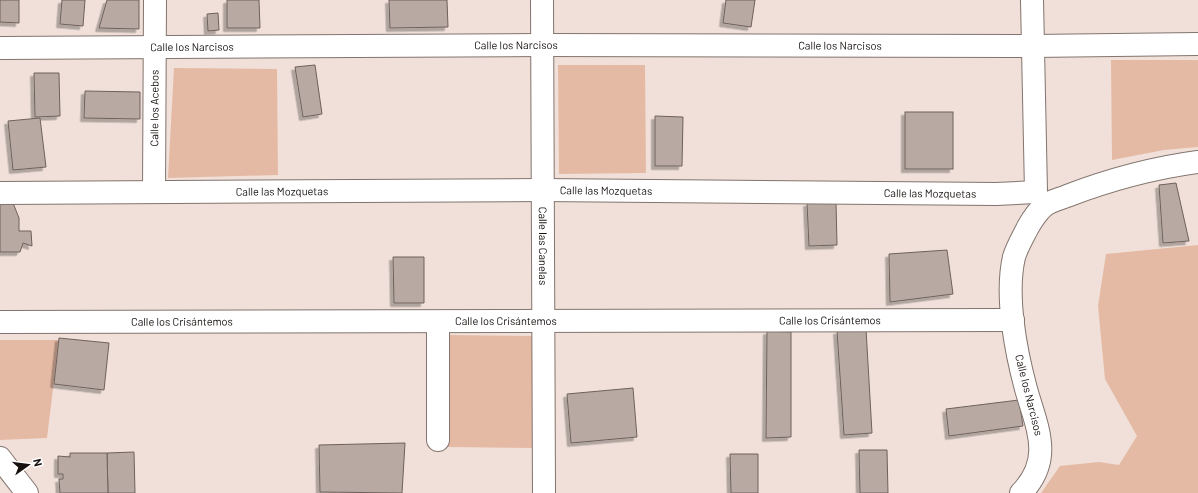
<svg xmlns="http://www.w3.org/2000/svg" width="1198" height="493" font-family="Barlow,sans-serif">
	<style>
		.green { fill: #e5baa4 }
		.building { fill: #b8aaa3; stroke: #6e615b; filter: url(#shadow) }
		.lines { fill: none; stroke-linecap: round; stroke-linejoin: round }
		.minor-casing { stroke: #82746e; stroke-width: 24 }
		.minor { stroke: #fff; stroke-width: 22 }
		.labels { text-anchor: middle; stroke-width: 4; stroke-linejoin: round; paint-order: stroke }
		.street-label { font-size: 11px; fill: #16110f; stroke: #fff }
	</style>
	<defs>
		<filter id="shadow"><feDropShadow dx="-3.5" dy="3.5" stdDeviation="0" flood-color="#0004"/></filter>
	</defs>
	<rect width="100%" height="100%" fill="#f0e0d9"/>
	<!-- green -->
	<g class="green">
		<path d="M 1111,60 L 1198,60 L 1198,147 L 1164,150 L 1112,160 Z"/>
		<path d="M 558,65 L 645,65 L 646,173 L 559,174 Z"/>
		<path d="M 174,68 L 277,69 L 278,175 L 168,178 Z"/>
		<path d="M 1198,245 L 1198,493 L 1041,493 L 1060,466 L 1099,462 L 1119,465 L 1137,436 L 1105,379 L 1098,306 L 1106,254 Z"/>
		<path d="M 450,335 L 539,336 L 537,448 L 448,447 Z"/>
		<path d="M 0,340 L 59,340 L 47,438 L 0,440 Z"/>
	</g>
	<!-- building -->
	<g class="building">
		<path d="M 0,0 L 19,0 L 19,23 L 0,22 Z"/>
		<path d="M 62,0 L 85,0 L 83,26 L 60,24 Z"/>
		<path d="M 107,0 L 139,0 L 139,29 L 99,28 Z"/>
		<path d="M 227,0 L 259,0 L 260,28 L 227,28 Z"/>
		<path d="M 389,0 L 447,0 L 448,27 L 390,28 Z"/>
		<path d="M 726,0 L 755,0 L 751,27 L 723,23 Z"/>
		<path d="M 218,13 L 219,30 L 208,31 L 207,14 Z"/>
		<path d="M 315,65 L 322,114 L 303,117 L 295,67 Z"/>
		<path d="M 34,73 L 59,73 L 60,116 L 35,117 Z"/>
		<path d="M 85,91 L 140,92 L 140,119 L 84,118 Z"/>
		<rect x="905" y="112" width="48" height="57"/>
		<path d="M 655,116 L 683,117 L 682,166 L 655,166 Z"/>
		<path d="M 40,118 L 46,167 L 13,170 L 8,121 Z"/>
		<path d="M 1176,183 L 1189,241 L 1163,243 L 1159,185 Z"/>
		<path d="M 836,202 L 837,245 L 809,246 L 807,203 Z"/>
		<path d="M 0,203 L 13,203 L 19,218 L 19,231 L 31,231 L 32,246 L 23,243 L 20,252 L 0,252 Z"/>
		<path d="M 947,250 L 953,294 L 890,302 L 889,254 Z"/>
		<path d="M 393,257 L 424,257 L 424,303 L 394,303 Z"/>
		<path d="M 866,329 L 872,433 L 844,435 L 837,331 Z"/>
		<path d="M 767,331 L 791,332 L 791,437 L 766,438 Z"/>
		<path d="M 59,338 L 109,343 L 104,390 L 54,384 Z"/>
		<path d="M 633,388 L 637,437 L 571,443 L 567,394 Z"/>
		<path d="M 1019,400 L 1023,426 L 949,436 L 946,409 Z"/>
		<path d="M 405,443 L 402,493 L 320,492 L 319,445 Z"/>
		<path d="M 859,450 L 887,450 L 888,493 L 860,493 Z"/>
		<path d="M 134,452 L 135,493 L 108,493 L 107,453 Z"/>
		<path d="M 70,453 L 107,453 L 108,493 L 60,493 L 59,479 L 63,479 L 63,474 L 58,474 L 58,456 L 70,457 Z"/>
		<path d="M 730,454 L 758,454 L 758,493 L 731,493 Z"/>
	</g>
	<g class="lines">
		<defs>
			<g id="minor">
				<path id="s1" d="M 542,0 L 544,493"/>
				<path d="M 1032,0 L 1036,192"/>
				<path id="s2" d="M 0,48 L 541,45 L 1032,46 L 1198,44"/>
				<path id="s3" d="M 154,192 L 155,0"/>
				<path id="s4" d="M 0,193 L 542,190 L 996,194 L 1036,192"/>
				<path id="s5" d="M 0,322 L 1013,320"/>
				<path d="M 438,440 L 438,322"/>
				<path d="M 0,458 L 27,493"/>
				<path d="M 1021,493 C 1054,459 1037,428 1026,389 C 1016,352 1005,296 1014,257 C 1017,247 1023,237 1028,227 C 1032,220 1038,211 1044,206 C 1050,201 1060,199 1067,196 C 1109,180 1153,168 1198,162"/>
			</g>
		</defs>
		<!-- minor casing -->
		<use href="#minor" class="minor-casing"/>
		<!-- minor -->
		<use href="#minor" class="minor"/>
	</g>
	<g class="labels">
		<!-- street labels -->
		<g class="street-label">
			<text dy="4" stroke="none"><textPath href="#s2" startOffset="516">Calle los Narcisos</textPath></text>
			<text dy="4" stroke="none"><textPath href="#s2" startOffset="840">Calle los Narcisos</textPath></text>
			<text dy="4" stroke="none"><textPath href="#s2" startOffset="192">Calle los Narcisos</textPath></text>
			<text dy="4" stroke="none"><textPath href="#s3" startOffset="84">Calle los Acebos</textPath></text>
			<text dy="4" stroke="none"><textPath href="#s4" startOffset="282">Calle las Mozquetas</textPath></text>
			<text dy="4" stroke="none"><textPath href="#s4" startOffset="606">Calle las Mozquetas</textPath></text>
			<text dy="4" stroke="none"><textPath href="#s4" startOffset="930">Calle las Mozquetas</textPath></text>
			<text dy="4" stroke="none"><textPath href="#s1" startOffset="246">Calle las Canelas</textPath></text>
			<text dy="4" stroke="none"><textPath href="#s5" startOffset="830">Calle los Crisántemos</textPath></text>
			<text dy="4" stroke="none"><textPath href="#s5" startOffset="506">Calle los Crisántemos</textPath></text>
			<text dy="4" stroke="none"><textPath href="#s5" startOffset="182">Calle los Crisántemos</textPath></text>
			<text transform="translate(1029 395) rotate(76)" y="4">Calle los Narcisos</text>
		</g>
	</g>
	<!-- north arrow -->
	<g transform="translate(28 465) rotate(76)" stroke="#ffffff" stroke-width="3" paint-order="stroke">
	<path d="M0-3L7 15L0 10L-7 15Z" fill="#16110f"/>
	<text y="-6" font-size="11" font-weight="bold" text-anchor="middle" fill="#16110f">N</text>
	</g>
</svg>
